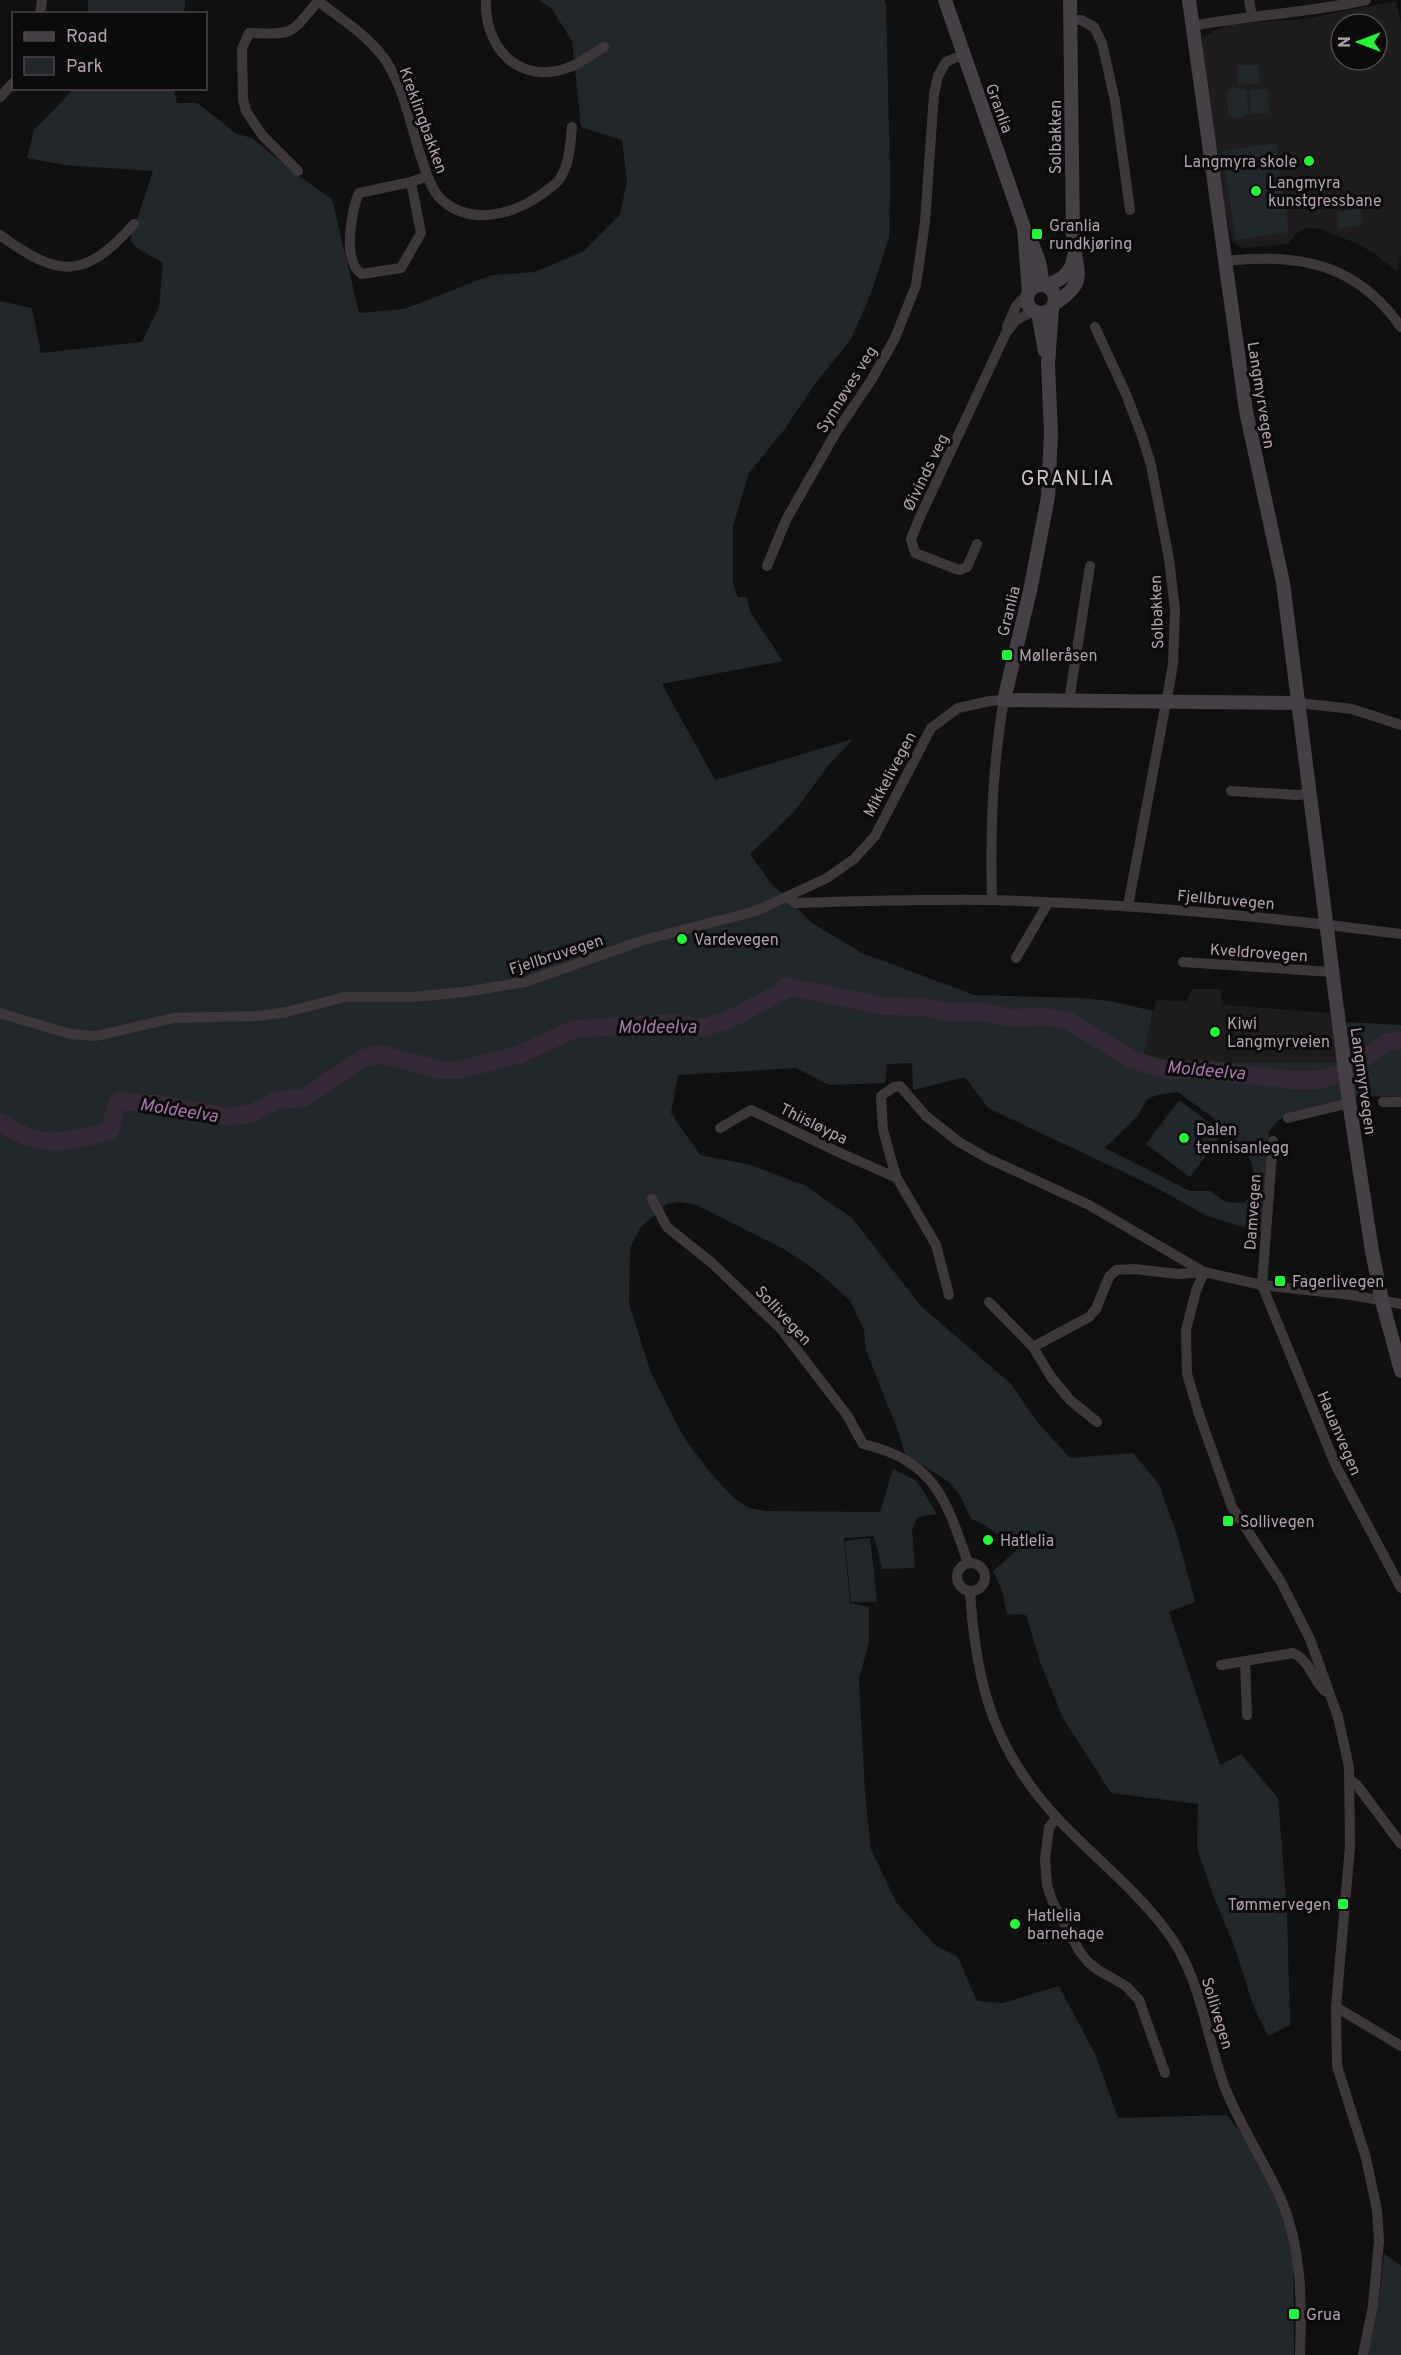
<svg xmlns="http://www.w3.org/2000/svg" width="1401" height="2355" font-family="Overpass,sans-serif">
	<style>
		.built { fill: #1e1c1d; fill-rule: evenodd }
		.green { fill: #22272c; fill-rule: evenodd }
		.lines { fill: none; stroke-linecap: round; stroke-linejoin: round }
		.river { stroke: #352837; stroke-width: 18 }
		.street { stroke: #3e383c; stroke-width: 10 }
		.secondary { stroke: #463f45; stroke-width: 14 }
		.poi-dot { fill: #24f53a; stroke: #0c0b0c; stroke-width: 2 }
		.labels { text-anchor: middle; stroke-width: 6; stroke-linejoin: round; paint-order: stroke }
		.street-label { font-size: 16px; fill: #b3a1b0; stroke: #0c0b0c }
		.poi-label { font-size: 16px; fill: #b3a1b0; stroke: #0c0b0c; text-anchor: start }
		.water-label { font-size: 18px; font-style: italic; fill: #aa76af; stroke: #0c0b0c }
		.quarter-label { font-size: 20px; letter-spacing: 1.5px; fill: #cfc2cc; stroke: #0c0b0c }
	</style>
	<rect width="100%" height="100%" fill="#111011"/>
	<!-- built -->
	<g class="built">
		<path d="M 1396,1 L 1401,23 L 1401,255 L 1397,272 L 1379,257 L 1360,245 L 1321,229 L 1306,228 L 1296,234 L 1288,244 L 1242,248 L 1232,241 L 1220,188 L 1204,73 L 1202,37 L 1230,24 L 1304,19 ZM 1341,24 L 1377,24 L 1377,60 L 1341,60 Z"/>
		<path d="M 1192,989 L 1220,989 L 1224,1005 L 1344,1014 L 1350,1062 L 1251,1063 L 1149,1058 L 1144,1055 L 1156,1000 L 1187,1001 Z"/>
	</g>
	<!-- green -->
	<g class="green">
		<path d="M 88,0 L 185,0 L 184,13 L 88,13 Z"/>
		<path d="M 539,0 L 884,0 L 886,3 L 890,178 L 889,237 L 872,291 L 851,339 L 815,384 L 784,430 L 749,473 L 733,526 L 733,584 L 738,597 L 747,597 L 750,612 L 783,661 L 662,684 L 715,780 L 853,739 L 827,767 L 794,812 L 750,854 L 770,882 L 812,923 L 862,953 L 974,995 L 1083,998 L 1115,1002 L 1153,1011 L 1144,1055 L 1149,1058 L 1251,1063 L 1350,1062 L 1345,1022 L 1401,1025 L 1401,1097 L 1359,1096 L 1290,1114 L 1280,1119 L 1269,1131 L 1262,1233 L 1205,1215 L 1155,1187 L 988,1108 L 965,1077 L 913,1090 L 912,1063 L 887,1064 L 885,1083 L 829,1085 L 796,1068 L 678,1075 L 671,1113 L 700,1155 L 751,1165 L 806,1186 L 852,1218 L 921,1306 L 1011,1384 L 1039,1424 L 1070,1458 L 1133,1453 L 1159,1484 L 1178,1538 L 1195,1602 L 1169,1612 L 1220,1765 L 1241,1754 L 1278,1798 L 1287,1911 L 1290,2025 L 1268,2036 L 1253,2005 L 1235,1948 L 1213,1895 L 1197,1848 L 1198,1804 L 1111,1793 L 1063,1718 L 1040,1662 L 1026,1615 L 1007,1614 L 1002,1591 L 993,1571 L 1017,1550 L 985,1525 L 971,1519 L 961,1497 L 949,1482 L 905,1454 L 898,1431 L 866,1350 L 864,1330 L 851,1302 L 829,1281 L 807,1264 L 782,1248 L 697,1205 L 678,1202 L 667,1204 L 641,1227 L 630,1248 L 629,1304 L 651,1373 L 677,1425 L 687,1442 L 714,1477 L 734,1498 L 749,1508 L 765,1511 L 880,1512 L 893,1469 L 917,1481 L 937,1514 L 917,1517 L 912,1531 L 915,1568 L 882,1569 L 874,1536 L 844,1538 L 850,1603 L 869,1607 L 869,1643 L 859,1678 L 865,1794 L 871,1849 L 896,1902 L 935,1945 L 958,1957 L 977,2001 L 1003,2003 L 1059,1986 L 1096,2056 L 1118,2118 L 1227,2115 L 1262,2161 L 1293,2240 L 1294,2355 L 0,2355 L 0,301 L 32,308 L 41,353 L 142,342 L 159,307 L 163,263 L 137,248 L 130,240 L 153,171 L 65,165 L 27,158 L 34,130 L 74,89 L 174,89 L 177,103 L 197,103 L 237,134 L 252,138 L 297,175 L 332,199 L 359,313 L 404,309 L 492,275 L 535,272 L 584,251 L 620,215 L 627,181 L 622,140 L 581,127 L 572,41 L 552,9 ZM 1178,1092 C 1210,1117 1278,1154 1245,1203 L 1226,1202 L 1210,1191 L 1190,1191 L 1105,1148 L 1138,1116 L 1146,1100 L 1157,1095 Z"/>
		<path d="M 1238,65 L 1259,65 L 1259,84 L 1238,85 Z"/>
		<path d="M 1233,87 L 1247,90 L 1248,114 C 1240,118 1236,119 1228,115 L 1227,91 Z"/>
		<path d="M 1268,89 L 1269,113 L 1250,114 L 1250,90 Z"/>
		<path d="M 1276,143 L 1289,232 L 1236,240 L 1222,151 Z"/>
		<path d="M 1361,209 L 1362,226 L 1338,228 L 1337,212 Z"/>
		<path d="M 1179,1100 L 1223,1133 L 1190,1177 L 1146,1144 Z"/>
		<path d="M 870,1538 L 877,1602 L 851,1602 L 845,1541 Z"/>
		<path d="M 1384,2254 L 1401,2266 L 1401,2355 L 1368,2355 L 1378,2308 Z"/>
	</g>
	<g class="lines">
		<!-- river -->
		<path class="river" d="M 0,1122 C 12,1129 25,1138 39,1140 C 62,1144 89,1137 110,1131 C 114,1121 113,1108 119,1101 L 158,1104 L 227,1117 L 250,1114 L 277,1100 L 304,1098 L 364,1058 L 380,1054 L 441,1070 L 459,1070 L 518,1055 L 575,1029 L 673,1023 L 703,1028 L 730,1019 L 783,991 L 785,986 L 884,1006 L 922,1007 L 947,1012 L 985,1012 L 1011,1018 L 1047,1017 L 1069,1021 L 1131,1059 L 1158,1068 L 1175,1071 L 1198,1069 L 1291,1080 L 1318,1080 L 1343,1073 L 1388,1042 L 1401,1041"/>
		<!-- street -->
		<g class="street">
			<path d="M 317,0 C 342,20 371,37 388,64 C 404,91 411,125 420,154 C 425,168 429,185 438,196 C 467,227 511,216 542,194 C 547,190 555,185 559,180 C 570,164 570,145 572,127"/>
			<path d="M 486,0 C 484,47 518,85 567,68 C 580,64 592,54 604,47"/>
			<path d="M 1249,0 L 1252,17"/>
			<path d="M 40,14 L 42,0"/>
			<path d="M 1070,20 L 1081,20 L 1094,27 L 1102,43 L 1115,101 L 1130,210"/>
			<path d="M 1192,26 C 1250,15 1308,13 1366,0"/>
			<path d="M 0,97 L 14,82"/>
			<path d="M 298,171 L 262,135 L 246,111 L 243,99 L 242,49 L 249,33 C 295,34 289,36 318,1"/>
			<path d="M 411,182 L 421,233 L 401,268 L 362,274 C 342,262 351,211 359,193 L 411,182 L 427,176"/>
			<path d="M 0,235 C 59,278 84,280 134,224"/>
			<path d="M 1226,261 C 1299,253 1356,263 1401,327"/>
			<path d="M 1007,327 L 1016,306 L 1027,295"/>
			<path d="M 1095,327 L 1126,394 L 1142,436 L 1151,465 L 1169,559 L 1175,609 L 1173,665 L 1128,906"/>
			<path d="M 977,544 L 967,567 L 959,570 L 915,553 L 911,539 L 920,517 L 1006,333 L 1016,320 L 1034,311"/>
			<path d="M 767,566 L 786,520 L 835,434 L 872,379 L 895,338 L 916,285 L 925,222 L 934,94 L 938,76 L 946,62 L 964,54"/>
			<path d="M 1069,701 L 1090,566"/>
			<path d="M 1299,703 L 1352,709 L 1401,725"/>
			<path d="M 1231,791 L 1297,795 L 1310,794"/>
			<path d="M 788,897 L 796,903 C 861,901 927,899 992,900 C 1129,904 1265,916 1401,934"/>
			<path d="M 1016,958 L 1048,903"/>
			<path d="M 1183,962 L 1332,972"/>
			<path d="M 0,1013 L 70,1034 L 96,1036 L 174,1018 L 257,1016 L 287,1012 L 344,997 L 413,997 L 464,992 L 525,982 L 644,940 L 756,911 L 827,878 L 854,859 L 875,836 L 931,728 L 958,708 L 990,701 L 1004,700 C 992,767 990,833 992,900"/>
			<path d="M 1383,1102 L 1401,1102"/>
			<path d="M 1288,1118 L 1350,1103"/>
			<path d="M 720,1128 L 751,1110 L 838,1152 L 897,1178"/>
			<path d="M 1273,1141 L 1262,1285 L 1336,1466 L 1401,1588"/>
			<path d="M 652,1199 L 667,1227 L 712,1263 L 781,1329 L 847,1415 L 863,1444 C 935,1461 946,1499 968,1563"/>
			<path d="M 949,1295 L 936,1245 L 897,1178 L 893,1166 L 883,1130 L 881,1096 L 894,1087 L 900,1086 L 926,1116 L 959,1142 L 987,1158 L 1089,1205 L 1204,1272"/>
			<path d="M 989,1302 L 1033,1347 L 1051,1377 L 1070,1400 L 1097,1422"/>
			<path d="M 1033,1347 L 1089,1317 L 1096,1309 L 1109,1277 L 1116,1270 L 1135,1269 L 1178,1274 L 1204,1272"/>
			<circle cx="971" cy="1577" r="14"/>
			<path d="M 970,1592 C 976,1684 993,1749 1058,1819 C 1093,1856 1134,1888 1165,1929 C 1201,1975 1205,2033 1224,2085 C 1239,2125 1264,2160 1281,2199 C 1302,2249 1302,2302 1300,2355"/>
			<path d="M 1245,1661 L 1247,1715"/>
			<path d="M 1221,1665 L 1293,1653 C 1311,1661 1312,1680 1325,1691"/>
			<path d="M 1350,1780 L 1357,1785 L 1401,1844"/>
			<path d="M 1057,1818 L 1049,1827 L 1045,1859 L 1047,1885 L 1053,1903 L 1080,1952 L 1088,1962 L 1098,1970 L 1126,1986 L 1139,2000 L 1165,2073"/>
			<path d="M 1336,2007 L 1401,2046"/>
			<path d="M 1363,2355 L 1373,2306 L 1379,2241 L 1377,2210 L 1366,2158 L 1337,2066 L 1336,2007 L 1350,1846 L 1349,1767 L 1338,1717 L 1310,1639 L 1281,1582 L 1232,1507 L 1199,1414 L 1187,1374 L 1186,1330 L 1196,1291 L 1204,1272 L 1262,1285 L 1352,1295 L 1401,1304"/>
		</g>
		<!-- secondary -->
		<g class="secondary">
			<path d="M 945,0 L 1024,228 L 1029,291"/>
			<path d="M 1189,0 L 1246,411 L 1283,583 L 1348,1095 L 1372,1251 L 1382,1301 L 1401,1371"/>
			<path d="M 1029,235 L 1039,262 L 1043,284"/>
			<circle cx="1041" cy="299" r="14"/>
			<path d="M 1047,285 C 1063,279 1071,274 1074,256"/>
			<path d="M 1054,304 C 1089,281 1076,274 1073,239 L 1070,0"/>
			<path d="M 1052,308 L 1048,364 L 1051,433 L 1048,497 L 1030,591 L 1004,700 L 1299,703"/>
			<path d="M 1038,313 L 1045,351"/>
		</g>
	</g>
	<!-- markers -->
	<g class="poi-dot">
		<circle cx="1309" cy="161" r="6"/>
		<circle cx="1256" cy="191" r="6"/>
		<rect x="1031" y="228" width="12" height="12" rx="3"/>
		<rect x="1001" y="649" width="12" height="12" rx="3"/>
		<circle cx="682" cy="939" r="6"/>
		<circle cx="1215" cy="1032" r="6"/>
		<circle cx="1184" cy="1138" r="6"/>
		<rect x="1274" y="1275" width="12" height="12" rx="3"/>
		<rect x="1222" y="1515" width="12" height="12" rx="3"/>
		<circle cx="988" cy="1540" r="6"/>
		<rect x="1337" y="1898" width="12" height="12" rx="3"/>
		<circle cx="1015" cy="1924" r="6"/>
		<rect x="1288" y="2308" width="12" height="12" rx="3"/>
	</g>
	<g class="labels">
		<!-- street labels -->
		<g class="street-label">
			<text transform="translate(1000 108) rotate(70)" y="6">Granlia</text>
			<text transform="translate(424 120) rotate(70)" y="6">Kreklingbakken</text>
			<text transform="translate(1055 137) rotate(-90)" y="6">Solbakken</text>
			<text transform="translate(846 389) rotate(-58)" y="6">Synnøves veg</text>
			<text transform="translate(1262 395) rotate(81)" y="6">Langmyrvegen</text>
			<text transform="translate(925 472) rotate(-64)" y="6">Øivinds veg</text>
			<text transform="translate(1008 611) rotate(-76)" y="6">Granlia</text>
			<text transform="translate(1156 612) rotate(-92)" y="6">Solbakken</text>
			<text transform="translate(889 774) rotate(-62)" y="6">Mikkelivegen</text>
			<text transform="translate(1226 899) rotate(5)" y="6">Fjellbruvegen</text>
			<text transform="translate(1259 952) rotate(4)" y="6">Kveldrovegen</text>
			<text transform="translate(556 954) rotate(-18)" y="6">Fjellbruvegen</text>
			<text transform="translate(1364 1081) rotate(82)" y="6">Langmyrvegen</text>
			<text transform="translate(814 1123) rotate(26)" y="6">Thiisløypa</text>
			<text transform="translate(1252 1212) rotate(-86)" y="6">Damvegen</text>
			<text transform="translate(784 1315) rotate(47)" y="6">Sollivegen</text>
			<text transform="translate(1340 1433) rotate(67)" y="6">Hauanvegen</text>
			<text transform="translate(1218 2013) rotate(73)" y="6">Sollivegen</text>
		</g>
		<!-- poi labels -->
		<g class="poi-label">
			<text x="1297" y="167" text-anchor="end">Langmyra skole</text>
			<text x="1268" y="188">Langmyra<tspan x="1268" dy="18">kunstgressbane</tspan></text>
			<text x="1049" y="231">Granlia<tspan x="1049" dy="18">rundkjøring</tspan></text>
			<text x="1019" y="661">Mølleråsen</text>
			<text x="694" y="945">Vardevegen</text>
			<text x="1227" y="1029">Kiwi<tspan x="1227" dy="18">Langmyrveien</tspan></text>
			<text x="1196" y="1135">Dalen<tspan x="1196" dy="18">tennisanlegg</tspan></text>
			<text x="1292" y="1287">Fagerlivegen</text>
			<text x="1240" y="1527">Sollivegen</text>
			<text x="1000" y="1546">Hatlelia</text>
			<text x="1331" y="1910" text-anchor="end">Tømmervegen</text>
			<text x="1027" y="1921">Hatlelia<tspan x="1027" dy="18">barnehage</tspan></text>
			<text x="1306" y="2320">Grua</text>
		</g>
		<!-- water labels -->
		<g class="water-label">
			<text x="657" y="1033">Moldeelva</text>
			<text transform="translate(1206 1070) rotate(5)" y="6">Moldeelva</text>
			<text transform="translate(179 1110) rotate(9)" y="6">Moldeelva</text>
		</g>
		<!-- quarter labels -->
		<g class="quarter-label">
			<text x="1068" y="485">GRANLIA</text>
		</g>
	</g>
	<!-- legend -->
	<rect x="12" y="12" width="195" height="78" fill="#0c0b0c" stroke="#4f474e" stroke-width="1.5"/>
	<rect x="24" y="32" width="30" height="9" fill="#463f45" stroke="#4f474e" stroke-width="1.5"/>
	<text x="66" y="42" font-size="18" fill="#b3a1b0">Road</text>
	<rect x="24" y="57" width="30" height="18" fill="#22272c" stroke="#4f474e" stroke-width="1.5"/>
	<text x="66" y="72" font-size="18" fill="#b3a1b0">Park</text>
	<!-- north arrow -->
	<g transform="translate(1359 42) rotate(270)"><circle r="28" fill="#0c0b0c" stroke="#4f474e" stroke-width="1.5"/>
	<path d="M0-4.5L10 22L0 15L-10 22Z" fill="#24f53a"/>
	<text y="-9" font-size="16" font-weight="bold" text-anchor="middle" fill="#b3a1b0">N</text>
	</g>
</svg>
